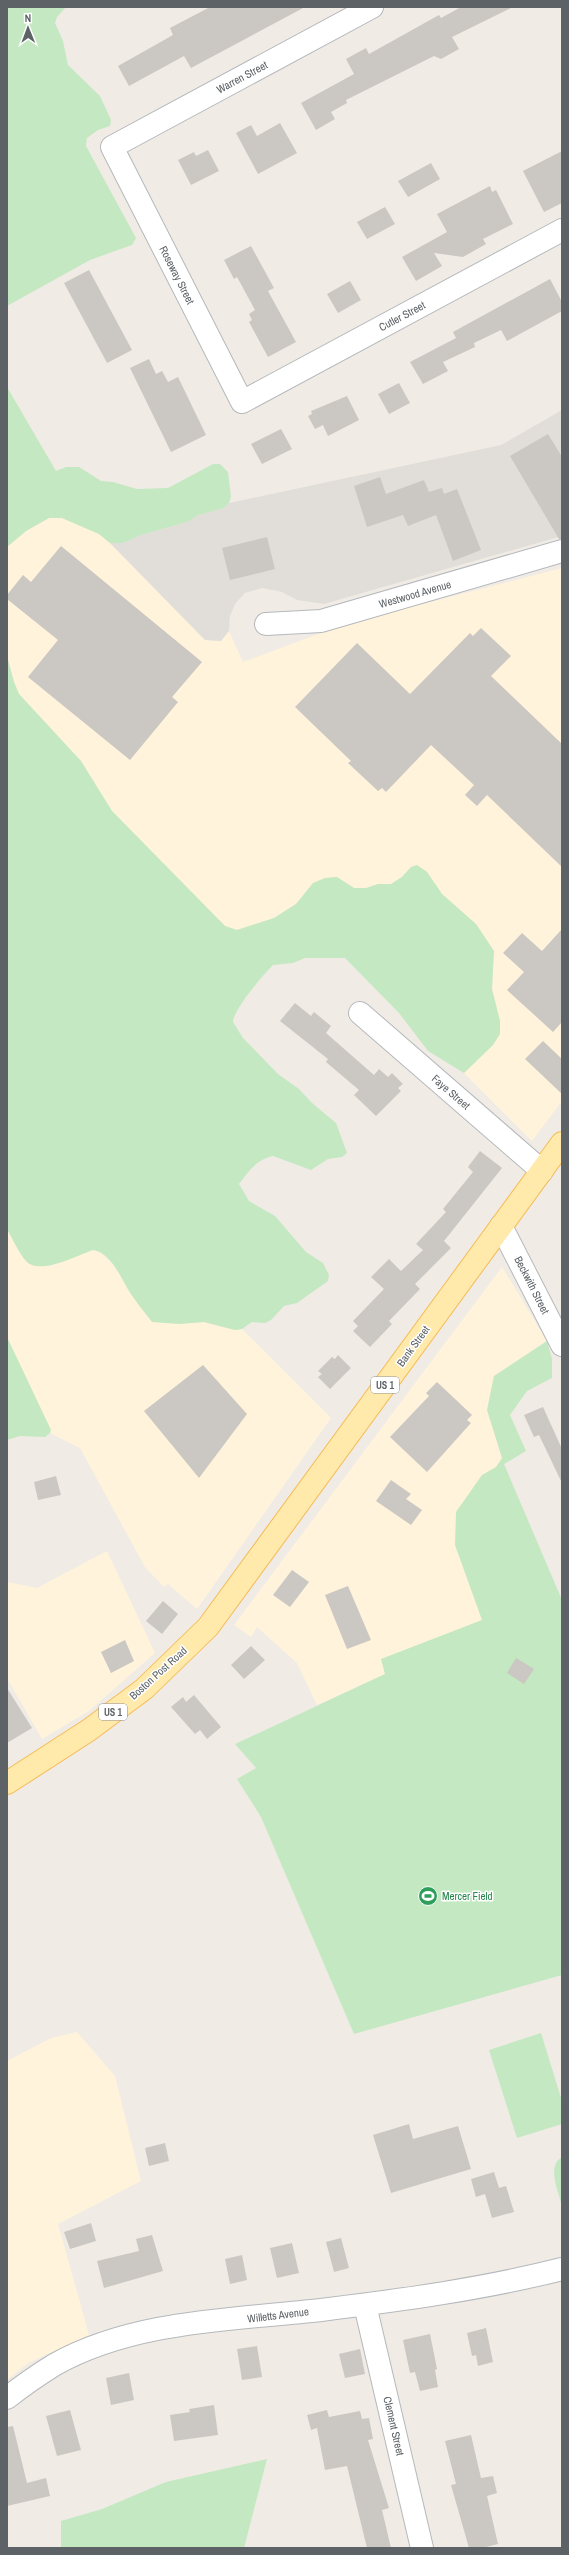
<svg xmlns="http://www.w3.org/2000/svg" width="569" height="2555" font-family="'Archivo Narrow',sans-serif">
	<style>
		.commercial { fill: #fff3db }
		.industrial { fill: #e1ded9 }
		.green { fill: #c4e8c1 }
		.building { fill: #cbc7c2 }
		.lines { fill: none; stroke-linecap: round; stroke-linejoin: round }
		.minor-casing { stroke: #b5b8bc; stroke-width: 24 }
		.major-casing { stroke: #f6bb57; stroke-width: 24 }
		.minor { stroke: #fff; stroke-width: 22 }
		.major { stroke: #ffeaab; stroke-width: 22 }
		.labels { text-anchor: middle; stroke-width: 3; stroke-linejoin: round; paint-order: stroke }
		.shield { fill: #fff; stroke: #8e9194; stroke-width: 1 }
		.shield-label { font-size: 10px; font-weight: bold; fill: #5d6266 }
		.street-label { font-size: 11px; fill: #5d6266; stroke: #fff }
		.leisure-label { font-size: 11px; fill: #27864d; stroke: #fff; text-anchor: start }
	</style>
	<rect width="100%" height="100%" fill="#f0ece5"/>
	<!-- commercial -->
	<g class="commercial">
		<path d="M 49,518 L 62,518 L 99,534 L 110,543 L 205,640 L 221,641 L 229,631 L 243,662 L 345,624 L 562,568 L 562,1101 L 532,1141 L 464,1073 L 493,1045 L 500,1021 L 492,989 L 494,951 L 476,924 L 442,894 L 427,872 L 417,865 L 411,867 L 402,877 L 391,884 L 378,884 L 366,888 L 354,888 L 337,877 L 313,883 L 296,904 L 274,918 L 237,930 L 225,926 L 112,811 L 81,761 L 19,694 L 14,682 L 7,656 L 7,547 L 26,531 Z"/>
		<path d="M 7,1229 L 26,1261 L 31,1265 L 50,1266 L 93,1250 L 99,1251 L 113,1264 L 133,1297 L 179,1324 L 204,1322 L 235,1330 L 242,1329 L 331,1418 L 197,1609 L 168,1584 L 164,1587 L 145,1567 L 80,1448 L 50,1433 L 7,1337 Z"/>
		<path d="M 502,1267 L 547,1341 L 494,1376 L 487,1410 L 504,1463 L 455,1545 L 483,1620 L 382,1659 L 385,1674 L 317,1705 L 297,1663 L 257,1627 L 251,1637 L 234,1625 Z"/>
		<path d="M 107,1551 L 155,1653 L 89,1711 L 42,1739 L 7,1678 L 7,1582 L 37,1588 Z"/>
		<path d="M 77,2032 L 115,2076 L 141,2181 L 58,2224 L 89,2335 L 28,2363 L 7,2380 L 7,2061 L 51,2038 Z"/>
	</g>
	<!-- industrial -->
	<path class="industrial" d="M 562,410 L 562,536 L 324,604 L 297,600 L 282,592 L 262,588 L 245,593 L 235,604 L 230,616 L 229,631 L 221,641 L 205,640 L 110,543 L 123,543 L 141,535 L 187,522 L 199,515 L 224,508 L 229,503 L 501,445 Z"/>
	<!-- green -->
	<g class="green">
		<path d="M 7,7 L 66,7 L 57,17 L 55,23 L 63,41 L 68,65 L 100,96 L 111,120 L 110,126 L 98,130 L 87,138 L 86,146 L 136,238 L 132,245 L 90,260 L 7,306 Z"/>
		<path d="M 7,387 L 56,471 L 66,467 L 79,467 L 101,481 L 113,482 L 137,489 L 168,488 L 213,464 L 220,464 L 228,472 L 231,497 L 229,503 L 224,508 L 199,515 L 187,522 L 141,535 L 123,543 L 110,543 L 99,534 L 62,518 L 49,518 L 26,531 L 7,547 Z"/>
		<path d="M 7,656 L 14,682 L 19,694 L 81,761 L 112,811 L 225,926 L 237,930 L 274,918 L 296,904 L 313,883 L 325,878 L 337,877 L 354,888 L 366,888 L 378,884 L 391,884 L 402,877 L 411,867 L 417,865 L 427,872 L 442,894 L 476,924 L 494,951 L 492,989 L 500,1021 L 500,1034 L 493,1045 L 464,1073 L 428,1051 L 399,1013 L 345,958 L 305,958 L 293,963 L 273,965 C 263,975 233,1010 233,1022 L 243,1038 L 278,1074 L 299,1089 L 312,1103 L 336,1123 L 347,1153 L 342,1157 L 328,1159 L 311,1170 L 273,1156 C 256,1160 249,1171 239,1184 L 249,1201 L 275,1216 L 306,1252 L 323,1263 L 329,1275 L 328,1281 L 297,1303 L 284,1306 L 271,1320 L 265,1323 L 252,1322 L 242,1329 L 235,1330 L 204,1322 L 179,1324 L 152,1322 C 146,1314 139,1306 133,1297 C 122,1282 113,1253 93,1250 C 78,1255 39,1276 26,1261 C 18,1252 13,1239 7,1229 Z"/>
		<path d="M 7,1337 L 51,1430 L 50,1433 L 45,1437 L 20,1436 L 7,1440 Z"/>
		<path d="M 547,1341 L 552,1359 L 552,1378 L 527,1391 L 510,1415 L 526,1451 L 504,1464 L 562,1600 L 562,1975 L 354,2034 L 261,1817 L 237,1779 L 256,1768 L 235,1744 L 385,1674 L 381,1659 L 482,1620 L 455,1545 L 456,1512 L 482,1475 L 496,1467 L 502,1458 L 487,1410 L 494,1376 Z"/>
		<path d="M 541,2033 L 562,2101 L 562,2124 L 517,2138 L 489,2050 Z"/>
		<path d="M 562,2157 L 562,2206 C 559,2192 546,2166 562,2157 Z"/>
		<path d="M 267,2459 L 244,2548 L 61,2548 L 61,2521 L 102,2509 L 166,2482 Z"/>
	</g>
	<!-- building -->
	<g class="building">
		<path d="M 210,7 L 305,7 L 191,68 L 184,56 L 129,86 L 118,66 L 173,35 L 170,28 Z"/>
		<path d="M 461,7 L 513,7 L 452,37 L 459,49 L 441,59 L 434,56 L 346,100 L 347,103 L 331,112 L 335,119 L 316,130 L 301,103 L 354,74 L 346,59 L 366,48 L 369,54 L 439,15 L 441,18 Z"/>
		<path d="M 280,123 L 297,153 L 258,174 L 236,133 L 251,125 L 257,136 Z"/>
		<path d="M 208,150 L 219,171 L 191,185 L 178,160 L 194,152 L 196,156 Z"/>
		<path d="M 562,151 L 562,203 L 544,212 L 523,171 Z"/>
		<path d="M 431,163 L 440,179 L 408,197 L 398,181 Z"/>
		<path d="M 490,186 L 492,192 L 496,190 L 513,224 L 483,239 L 486,244 L 463,257 L 434,253 L 442,266 L 416,281 L 402,257 L 447,232 L 437,214 Z"/>
		<path d="M 385,207 L 395,224 L 367,239 L 357,222 Z"/>
		<path d="M 251,246 L 274,288 L 268,291 L 296,342 L 268,357 L 249,322 L 252,320 L 249,314 L 255,310 L 237,277 L 234,279 L 224,260 Z"/>
		<path d="M 89,270 L 132,350 L 107,363 L 64,283 Z"/>
		<path d="M 550,279 L 562,302 L 562,311 L 507,341 L 501,330 L 474,343 L 475,347 L 443,362 L 448,371 L 423,384 L 410,362 L 456,338 L 453,332 Z"/>
		<path d="M 350,281 L 361,300 L 338,313 L 327,294 Z"/>
		<path d="M 149,359 L 156,374 L 162,371 L 168,382 L 178,377 L 206,435 L 171,452 L 130,368 Z"/>
		<path d="M 399,383 L 410,403 L 389,414 L 378,394 Z"/>
		<path d="M 347,396 L 359,420 L 328,436 L 323,425 L 315,429 L 308,416 L 312,414 L 311,411 Z"/>
		<path d="M 281,429 L 292,449 L 262,464 L 251,444 Z"/>
		<path d="M 548,434 L 562,457 L 562,539 L 559,539 L 510,456 Z"/>
		<path d="M 380,477 L 386,494 L 424,480 L 429,492 L 442,488 L 444,494 L 457,489 L 481,550 L 453,561 L 436,515 L 408,526 L 403,515 L 367,527 L 354,486 Z"/>
		<path d="M 267,537 L 275,569 L 230,580 L 222,548 Z"/>
		<path d="M 61,546 L 202,662 L 172,697 L 178,702 L 130,760 L 28,677 L 58,640 L 7,599 L 7,595 L 23,575 L 31,582 Z"/>
		<path d="M 481,628 L 511,656 L 491,676 L 562,744 L 562,867 L 487,795 L 477,806 L 465,795 L 474,785 L 431,745 L 386,792 L 382,788 L 378,791 L 348,763 L 351,761 L 295,707 L 357,643 L 410,694 L 470,633 L 473,636 Z"/>
		<path d="M 562,929 L 562,1022 L 553,1032 L 507,990 L 524,972 L 503,953 L 522,933 L 542,951 Z"/>
		<path d="M 295,1003 L 311,1016 L 314,1012 L 331,1026 L 326,1033 L 374,1075 L 379,1069 L 388,1077 L 392,1073 L 403,1084 L 398,1088 L 401,1091 L 376,1116 L 354,1095 L 359,1090 L 326,1062 L 328,1059 L 280,1021 Z"/>
		<path d="M 543,1041 L 562,1059 L 562,1094 L 525,1059 Z"/>
		<path d="M 480,1151 L 502,1168 L 444,1241 L 451,1248 L 415,1284 L 420,1289 L 389,1321 L 392,1324 L 370,1347 L 353,1331 L 358,1326 L 353,1321 L 384,1289 L 371,1277 L 389,1259 L 401,1271 L 423,1250 L 416,1244 L 446,1212 L 443,1209 L 473,1172 L 468,1167 Z"/>
		<path d="M 338,1355 L 351,1368 L 330,1389 L 318,1377 L 322,1374 L 318,1371 L 332,1357 L 335,1359 Z"/>
		<path d="M 203,1365 L 247,1414 L 199,1478 L 144,1411 Z"/>
		<path d="M 437,1382 L 472,1415 L 467,1420 L 471,1423 L 427,1472 L 390,1437 L 429,1396 L 426,1393 Z"/>
		<path d="M 543,1407 L 562,1449 L 562,1483 L 539,1435 L 534,1437 L 524,1415 Z"/>
		<path d="M 56,1476 L 61,1495 L 38,1500 L 34,1482 Z"/>
		<path d="M 391,1480 L 411,1494 L 406,1499 L 422,1510 L 411,1525 L 376,1501 Z"/>
		<path d="M 292,1570 L 309,1582 L 290,1607 L 273,1595 Z"/>
		<path d="M 348,1586 L 371,1640 L 347,1649 L 325,1595 Z"/>
		<path d="M 163,1601 L 178,1614 L 162,1634 L 146,1621 Z"/>
		<path d="M 125,1640 L 134,1661 L 111,1673 L 101,1652 Z"/>
		<path d="M 251,1646 L 265,1660 L 244,1679 L 231,1665 Z"/>
		<path d="M 516,1658 L 534,1669 L 524,1684 L 507,1673 Z"/>
		<path d="M 7,1688 L 32,1728 L 7,1743 Z"/>
		<path d="M 194,1695 L 221,1727 L 207,1739 L 200,1730 L 195,1734 L 171,1707 L 183,1697 L 186,1702 Z"/>
		<path d="M 409,2124 L 413,2139 L 458,2126 L 471,2169 L 391,2193 L 373,2135 Z"/>
		<path d="M 165,2143 L 169,2161 L 149,2166 L 145,2148 Z"/>
		<path d="M 494,2172 L 499,2188 L 506,2186 L 514,2212 L 492,2218 L 485,2194 L 476,2197 L 471,2179 Z"/>
		<path d="M 91,2223 L 96,2241 L 70,2249 L 64,2232 Z"/>
		<path d="M 152,2235 L 163,2271 L 104,2288 L 97,2261 L 139,2251 L 136,2239 Z"/>
		<path d="M 341,2238 L 349,2268 L 334,2272 L 326,2242 Z"/>
		<path d="M 292,2243 L 299,2273 L 277,2278 L 270,2248 Z"/>
		<path d="M 242,2255 L 247,2280 L 230,2284 L 225,2259 Z"/>
		<path d="M 486,2328 L 493,2362 L 478,2366 L 476,2355 L 472,2356 L 467,2333 Z"/>
		<path d="M 430,2334 L 437,2369 L 435,2370 L 438,2387 L 420,2391 L 415,2372 L 410,2373 L 403,2340 Z"/>
		<path d="M 257,2346 L 262,2377 L 242,2380 L 237,2349 Z"/>
		<path d="M 360,2349 L 365,2374 L 345,2378 L 339,2354 Z"/>
		<path d="M 129,2373 L 134,2400 L 111,2405 L 106,2378 Z"/>
		<path d="M 214,2405 L 218,2435 L 174,2441 L 170,2415 L 190,2412 L 189,2409 Z"/>
		<path d="M 70,2410 L 81,2450 L 57,2456 L 46,2416 Z"/>
		<path d="M 327,2410 L 329,2417 L 360,2411 L 362,2419 L 369,2418 L 373,2439 L 368,2440 L 389,2508 L 382,2510 L 391,2548 L 367,2548 L 347,2466 L 325,2470 L 317,2428 L 311,2430 L 307,2415 Z"/>
		<path d="M 13,2426 L 27,2483 L 46,2478 L 50,2496 L 7,2506 L 7,2427 Z"/>
		<path d="M 471,2435 L 481,2478 L 493,2476 L 497,2493 L 487,2496 L 498,2544 L 482,2548 L 469,2548 L 451,2485 L 456,2484 L 445,2441 Z"/>
	</g>
	<g class="lines">
		<defs>
			<g id="minor">
				<path d="M 372,7 L 112,147 L 242,402 L 562,230"/>
				<path d="M 266,624 L 321,621 L 562,551"/>
				<path d="M 360,1013 L 542,1171"/>
				<path d="M 501,1226 L 562,1345"/>
				<path d="M 365,2305 L 422,2548"/>
				<path d="M 7,2398 C 22,2386 38,2375 54,2365 C 134,2320 233,2320 321,2310 C 402,2300 483,2289 562,2269"/>
			</g>
			<path id="major" d="M 7,1783 L 89,1730 L 144,1689 L 208,1627 L 562,1143"/>
		</defs>
		<!-- minor casing -->
		<use href="#minor" class="minor-casing"/>
		<!-- major casing -->
		<use href="#major" class="major-casing"/>
		<!-- minor -->
		<use href="#minor" class="minor"/>
		<!-- major -->
		<use href="#major" class="major"/>
	</g>
	<!-- icons -->
	<defs>
		<symbol id="stadium-disc" viewBox="-11 -11 22 22"><circle r="9.5" fill="#2e9e5b" stroke="#fff"/><path d="M0-5a6.5 5 0 1 0 0 10a6.5 5 0 1 0 0-10ZM-3.5-1.8h7v3.6h-7Z" fill="#fff"/></symbol>
	</defs>
	<g fill-rule="evenodd">
		<use href="#stadium-disc" x="417" y="1885" width="22" height="22"/>
	</g>
	<g class="labels">
		<!-- shield labels -->
		<g class="shield">
			<rect x="371" y="1377" width="28" height="16" rx="3"/>
			<rect x="99" y="1704" width="28" height="16" rx="3"/>
		</g>
		<g class="shield-label">
			<text x="385" y="1389">US 1</text>
			<text x="113" y="1716">US 1</text>
		</g>
		<!-- street labels -->
		<g class="street-label">
			<text transform="translate(242 77) rotate(-28)" y="4">Warren Street</text>
			<text transform="translate(177 275) rotate(63)" y="4">Roseway Street</text>
			<text transform="translate(402 316) rotate(-28)" y="4">Cutler Street</text>
			<text transform="translate(415 594) rotate(-16)" y="4">Westwood Avenue</text>
			<text transform="translate(451 1092) rotate(41)" y="4">Faye Street</text>
			<text transform="translate(532 1285) rotate(63)" y="4">Beckwith Street</text>
			<text transform="translate(413 1346) rotate(-54)" y="4">Bank Street</text>
			<text transform="translate(158 1673) rotate(-42)" y="4">Boston Post Road</text>
			<text transform="translate(278 2315) rotate(-7)" y="4">Willetts Avenue</text>
			<text transform="translate(394 2426) rotate(77)" y="4">Clement Street</text>
		</g>
		<!-- leisure labels -->
		<g class="leisure-label">
			<text x="442" y="1900">Mercer Field</text>
		</g>
	</g>
	<!-- border -->
	<rect width="569" height="2555" fill="none" stroke="#5d6266" stroke-width="16"/>
	<!-- north arrow -->
	<g transform="translate(28 28) rotate(359)" stroke="#ffffff" stroke-width="3" paint-order="stroke">
	<path d="M0-3L7 15L0 10L-7 15Z" fill="#5d6266"/>
	<text y="-6" font-size="11" font-weight="bold" text-anchor="middle" fill="#5d6266">N</text>
	</g>
</svg>
